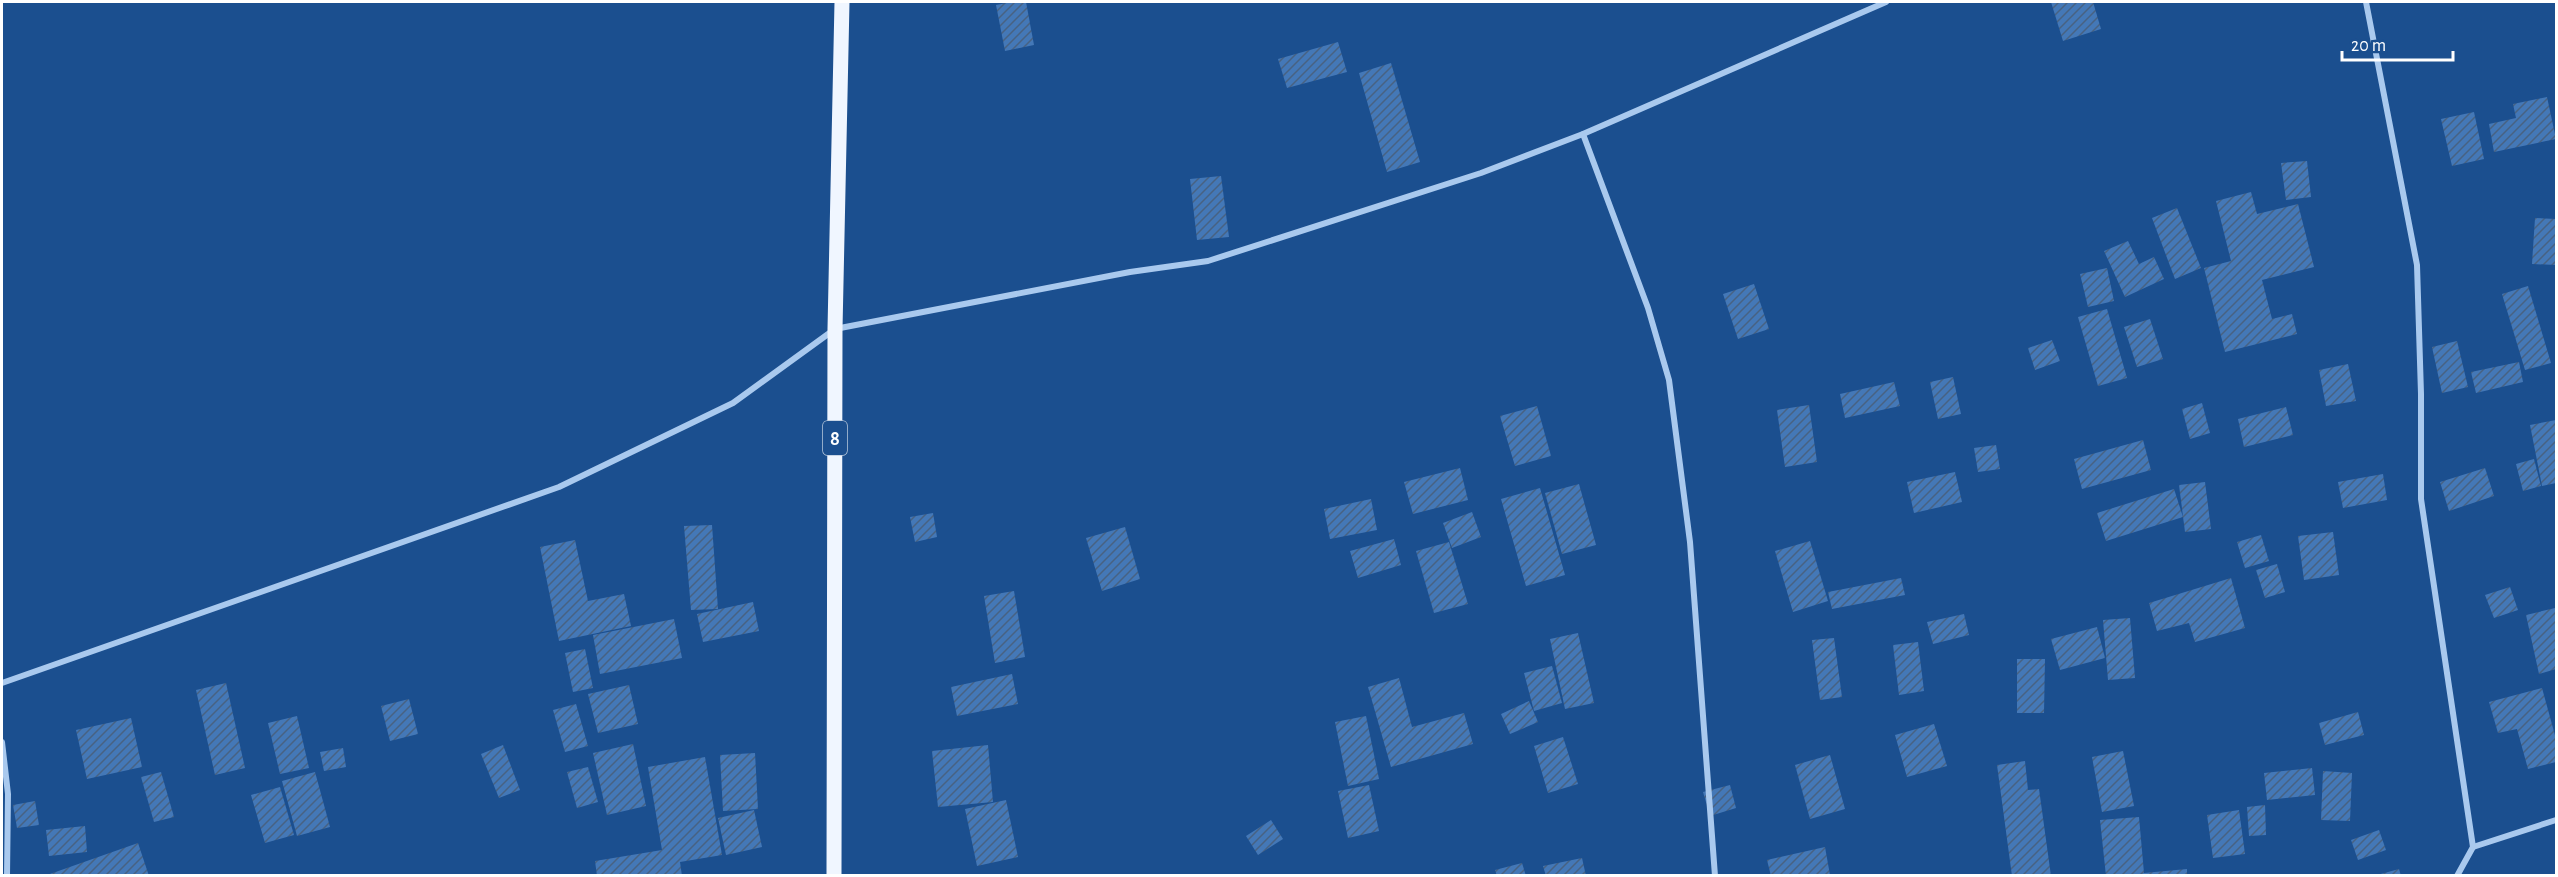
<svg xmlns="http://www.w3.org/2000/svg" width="2558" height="877" font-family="'Alegreya Sans',sans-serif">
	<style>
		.building { fill: url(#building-hatch) }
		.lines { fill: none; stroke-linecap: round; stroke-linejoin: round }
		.street { stroke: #a9c9ee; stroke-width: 6 }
		.primary { stroke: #f0f6ff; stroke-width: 15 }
		.labels { text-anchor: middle; stroke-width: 6; stroke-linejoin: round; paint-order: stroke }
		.shield { fill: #1b4f8f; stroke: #bbcadd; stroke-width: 1.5 }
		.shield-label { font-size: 20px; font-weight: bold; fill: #fff }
	</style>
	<defs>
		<pattern id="building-hatch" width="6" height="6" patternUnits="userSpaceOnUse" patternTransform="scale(1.5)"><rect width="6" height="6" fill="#4478b7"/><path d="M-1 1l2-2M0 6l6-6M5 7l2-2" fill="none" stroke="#486282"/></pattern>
	</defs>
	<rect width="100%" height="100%" fill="#1b4f8f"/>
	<!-- building -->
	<g class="building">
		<path d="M 1012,2 L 1026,2 L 1034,45 L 1005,51 L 996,5 Z"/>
		<path d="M 2051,2 L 2093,2 L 2101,29 L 2063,41 Z"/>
		<path d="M 1338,42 L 1347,72 L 1287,88 L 1278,59 Z"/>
		<path d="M 1391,63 L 1420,162 L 1387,172 L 1359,73 Z"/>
		<path d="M 2547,97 L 2556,139 L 2494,152 L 2489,124 L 2516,118 L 2513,104 Z"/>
		<path d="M 2474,112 L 2484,159 L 2452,166 L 2441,119 Z"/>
		<path d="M 2307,161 L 2311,197 L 2286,200 L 2281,163 Z"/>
		<path d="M 1221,176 L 1229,237 L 1197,240 L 1190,179 Z"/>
		<path d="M 2251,192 L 2257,214 L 2298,204 L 2314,267 L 2262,280 L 2272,319 L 2292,314 L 2297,334 L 2225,352 L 2204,268 L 2231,261 L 2216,201 Z"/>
		<path d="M 2177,208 L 2201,268 L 2175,279 L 2152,218 Z"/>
		<path d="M 2535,218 L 2556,219 L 2556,265 L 2532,264 Z"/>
		<path d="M 2128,241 L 2139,264 L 2154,257 L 2164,279 L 2125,297 L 2104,251 Z"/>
		<path d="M 2107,268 L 2114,301 L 2088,307 L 2080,274 Z"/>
		<path d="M 1754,284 L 1769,329 L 1738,339 L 1723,294 Z"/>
		<path d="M 2528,286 L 2551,363 L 2525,370 L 2502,294 Z"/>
		<path d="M 2107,309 L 2127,378 L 2098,386 L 2078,317 Z"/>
		<path d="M 2150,319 L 2163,359 L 2137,367 L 2124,327 Z"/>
		<path d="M 2052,340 L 2060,361 L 2035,370 L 2028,348 Z"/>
		<path d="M 2457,341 L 2468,387 L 2442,393 L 2432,347 Z"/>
		<path d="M 2519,362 L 2523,382 L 2476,393 L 2471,372 Z"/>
		<path d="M 2348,364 L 2356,401 L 2326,406 L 2319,370 Z"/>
		<path d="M 1953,377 L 1961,414 L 1938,419 L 1930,382 Z"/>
		<path d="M 1894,382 L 1900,406 L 1845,418 L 1840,394 Z"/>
		<path d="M 2202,403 L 2210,433 L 2190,439 L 2182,409 Z"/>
		<path d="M 1809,405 L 1817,462 L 1785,467 L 1777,410 Z"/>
		<path d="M 1537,406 L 1551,456 L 1515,466 L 1500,416 Z"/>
		<path d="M 2286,407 L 2293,435 L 2244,447 L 2238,419 Z"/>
		<path d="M 2556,420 L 2556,483 L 2542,486 L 2530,425 Z"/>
		<path d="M 2143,440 L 2151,470 L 2082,489 L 2074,459 Z"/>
		<path d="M 1996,445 L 2000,469 L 1978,472 L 1974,448 Z"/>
		<path d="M 2534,459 L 2541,486 L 2523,491 L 2516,464 Z"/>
		<path d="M 1460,468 L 1468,500 L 1413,514 L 1404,482 Z"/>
		<path d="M 2485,468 L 2494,496 L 2449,511 L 2440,482 Z"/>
		<path d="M 1955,472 L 1962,502 L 1914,513 L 1907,482 Z"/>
		<path d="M 2383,474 L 2387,500 L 2343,508 L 2338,482 Z"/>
		<path d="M 2205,482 L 2211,529 L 2185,532 L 2179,485 Z"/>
		<path d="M 1579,484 L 1596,545 L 1562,554 L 1545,493 Z"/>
		<path d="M 1540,488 L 1565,575 L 1526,586 L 1501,499 Z"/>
		<path d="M 2174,489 L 2183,517 L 2106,541 L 2097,513 Z"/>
		<path d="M 1371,499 L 1377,530 L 1330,539 L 1324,509 Z"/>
		<path d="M 1472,512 L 1481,537 L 1452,548 L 1443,523 Z"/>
		<path d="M 933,513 L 937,537 L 915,542 L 910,517 Z"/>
		<path d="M 712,525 L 718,609 L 691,610 L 684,526 Z"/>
		<path d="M 1125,527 L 1140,579 L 1102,591 L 1086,538 Z"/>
		<path d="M 2333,532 L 2339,575 L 2304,580 L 2298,536 Z"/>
		<path d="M 2261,535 L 2269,561 L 2245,568 L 2237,542 Z"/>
		<path d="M 1394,539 L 1401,565 L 1358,578 L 1350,551 Z"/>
		<path d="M 575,540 L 588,601 L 624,594 L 631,626 L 559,641 L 540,547 Z"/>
		<path d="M 1810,541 L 1828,601 L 1793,612 L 1775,551 Z"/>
		<path d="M 1449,542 L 1468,604 L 1434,613 L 1416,551 Z"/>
		<path d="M 2277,564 L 2285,592 L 2265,598 L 2256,570 Z"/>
		<path d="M 1901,578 L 1905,595 L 1832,609 L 1828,592 Z"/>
		<path d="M 2231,578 L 2245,628 L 2195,642 L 2189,623 L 2157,631 L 2149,603 Z"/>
		<path d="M 2510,587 L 2518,610 L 2494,618 L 2485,595 Z"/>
		<path d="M 1014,591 L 1025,657 L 995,663 L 984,596 Z"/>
		<path d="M 753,602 L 759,631 L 703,642 L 697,614 Z"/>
		<path d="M 2555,608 L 2556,669 L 2539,674 L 2526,615 Z"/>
		<path d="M 1964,614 L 1969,635 L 1933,644 L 1927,622 Z"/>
		<path d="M 2130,618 L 2135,678 L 2108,680 L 2103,620 Z"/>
		<path d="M 674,619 L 682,658 L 600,674 L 593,635 Z"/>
		<path d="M 2097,627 L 2105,658 L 2060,670 L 2051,639 Z"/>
		<path d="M 1578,633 L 1594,703 L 1565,709 L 1550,639 Z"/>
		<path d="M 1834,638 L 1842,697 L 1820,700 L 1812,640 Z"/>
		<path d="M 1918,642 L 1924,691 L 1899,695 L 1893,645 Z"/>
		<path d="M 585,649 L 593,688 L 573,692 L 565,653 Z"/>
		<path d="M 2017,659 L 2045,659 L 2044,713 L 2017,713 Z"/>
		<path d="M 1552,666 L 1562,703 L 1534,711 L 1524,673 Z"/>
		<path d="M 1012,674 L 1018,704 L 957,716 L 951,687 Z"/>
		<path d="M 1399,678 L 1412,727 L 1464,713 L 1473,744 L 1391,767 L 1368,687 Z"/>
		<path d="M 226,683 L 245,768 L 215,775 L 196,690 Z"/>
		<path d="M 629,685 L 638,724 L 598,733 L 588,694 Z"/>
		<path d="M 2542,688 L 2556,739 L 2556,762 L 2528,769 L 2517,729 L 2498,733 L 2489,702 Z"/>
		<path d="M 409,699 L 418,734 L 390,741 L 381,706 Z"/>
		<path d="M 1529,701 L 1538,722 L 1510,734 L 1501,714 Z"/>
		<path d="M 576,704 L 588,746 L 565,752 L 553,710 Z"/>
		<path d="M 2358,712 L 2364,735 L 2325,745 L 2319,723 Z"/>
		<path d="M 297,716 L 309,768 L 280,774 L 268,723 Z"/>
		<path d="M 1366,716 L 1379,779 L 1348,786 L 1335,722 Z"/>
		<path d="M 131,718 L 142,767 L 87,779 L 76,730 Z"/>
		<path d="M 1934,724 L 1947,766 L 1907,777 L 1895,735 Z"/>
		<path d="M 1563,737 L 1578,784 L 1548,793 L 1534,746 Z"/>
		<path d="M 633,744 L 646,806 L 607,815 L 593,753 Z"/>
		<path d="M 503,745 L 520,790 L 499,798 L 481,754 Z"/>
		<path d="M 988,745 L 993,802 L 938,807 L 932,751 Z"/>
		<path d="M 343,748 L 346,767 L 324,771 L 320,752 Z"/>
		<path d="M 2123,751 L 2134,806 L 2102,812 L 2092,757 Z"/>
		<path d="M 755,753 L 758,809 L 723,811 L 720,755 Z"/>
		<path d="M 1830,755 L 1845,809 L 1810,819 L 1795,765 Z"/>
		<path d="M 705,757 L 722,855 L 680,862 L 682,876 L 597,876 L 595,861 L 662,850 L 648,767 Z"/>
		<path d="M 2025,761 L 2028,790 L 2039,789 L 2051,876 L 2012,876 L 1997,765 Z"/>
		<path d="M 588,767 L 598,802 L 577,808 L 567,772 Z"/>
		<path d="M 2312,768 L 2315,795 L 2267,800 L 2264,773 Z"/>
		<path d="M 2323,771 L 2352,773 L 2350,821 L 2321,820 Z"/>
		<path d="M 161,772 L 174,817 L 154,822 L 141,777 Z"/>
		<path d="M 315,772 L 330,827 L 297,836 L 282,781 Z"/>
		<path d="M 1369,785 L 1379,831 L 1348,838 L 1338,791 Z"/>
		<path d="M 1730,785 L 1736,808 L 1710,816 L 1703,792 Z"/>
		<path d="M 280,787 L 294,835 L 265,843 L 251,795 Z"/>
		<path d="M 1006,800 L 1018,857 L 977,866 L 965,809 Z"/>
		<path d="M 35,801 L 39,825 L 17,828 L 13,805 Z"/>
		<path d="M 2265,805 L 2266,835 L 2249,836 L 2247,807 Z"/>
		<path d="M 754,810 L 762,847 L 726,855 L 718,818 Z"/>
		<path d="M 2239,810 L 2245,854 L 2213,858 L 2207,815 Z"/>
		<path d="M 2139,817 L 2144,873 L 2187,869 L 2187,876 L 2106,876 L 2100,820 Z"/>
		<path d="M 1271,820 L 1283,839 L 1258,855 L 1246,836 Z"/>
		<path d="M 85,826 L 87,852 L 49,856 L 46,830 Z"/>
		<path d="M 2379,830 L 2386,850 L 2358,860 L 2351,840 Z"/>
		<path d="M 138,843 L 149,876 L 47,876 L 47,875 Z"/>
		<path d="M 1825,847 L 1830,875 L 1771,876 L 1767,860 Z"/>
		<path d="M 1582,858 L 1586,876 L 1546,876 L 1543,866 Z"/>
		<path d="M 1522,863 L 1526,876 L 1497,876 L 1495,870 Z"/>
		<path d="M 2399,869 L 2401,876 L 2377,876 L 2377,875 Z"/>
	</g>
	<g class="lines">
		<!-- street -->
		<g class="street">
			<path d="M 2366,2 L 2417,265 L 2421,394 L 2421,499 L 2473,847 L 2457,876"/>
			<path d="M 1583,134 L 1648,308 L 1669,380 L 1690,542 L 1715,876"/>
			<path d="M 2,683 L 559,487 L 733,403 L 835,329 L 1130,272 L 1208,261 L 1481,173 L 1583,134 L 1886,2"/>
			<path d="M 2,742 L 8,794 L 7,876"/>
			<path d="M 2473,847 L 2556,820"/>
		</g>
		<!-- primary -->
		<path class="primary" d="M 834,876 L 835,329 L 842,2"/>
	</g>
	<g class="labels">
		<!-- shield labels -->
		<rect class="shield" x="823" y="421" width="24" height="34" rx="4.5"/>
		<g class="shield-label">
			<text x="835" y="445">8</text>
		</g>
	</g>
	<!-- border -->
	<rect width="2558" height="877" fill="none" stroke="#ffffff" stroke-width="6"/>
	<!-- scale -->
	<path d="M2342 51v9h111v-9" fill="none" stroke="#ffffff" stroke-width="3"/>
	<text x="2351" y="51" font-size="18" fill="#ffffff" stroke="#1b4f8f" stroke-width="4.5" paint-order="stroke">20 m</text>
</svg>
